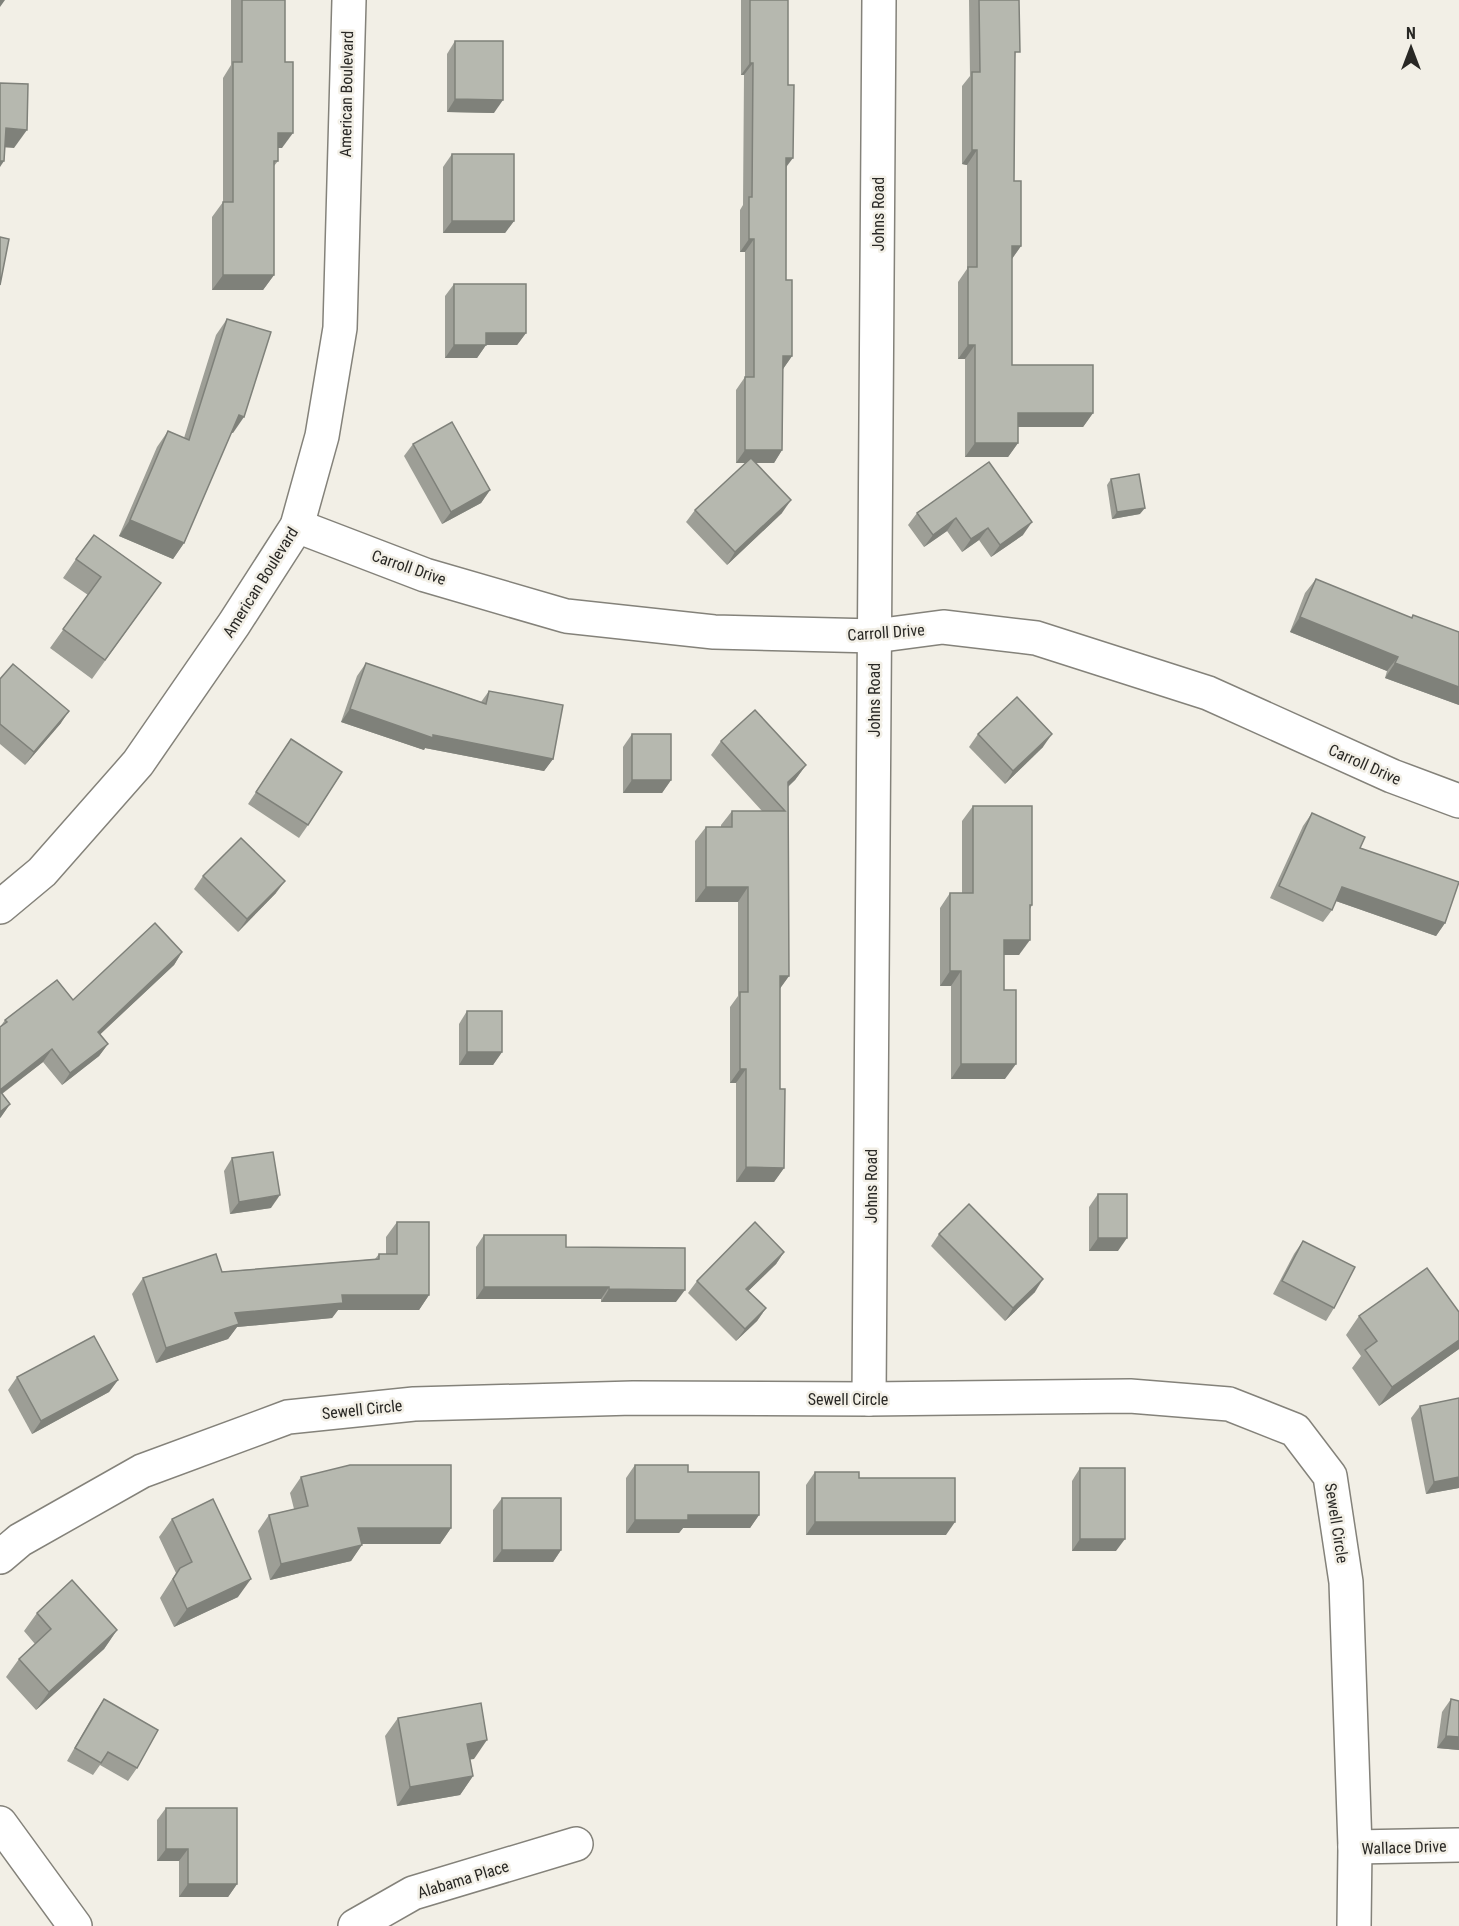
<svg xmlns="http://www.w3.org/2000/svg" width="1459" height="1926" font-family="'Roboto Condensed',sans-serif">
	<style>
		.lines { fill: none; stroke-linecap: round; stroke-linejoin: round }
		.minor-casing { stroke: #84827a; stroke-width: 36 }
		.minor { stroke: #fff; stroke-width: 33 }
		.wall { fill: #9d9e96 }
		.shaded-wall { fill: #7f817a }
		.building { fill: #b6b8af; stroke: #7f817a; stroke-width: 1.5 }
		.labels { text-anchor: middle; stroke-width: 5; stroke-linejoin: round; paint-order: stroke }
		.street-label { font-size: 16px; fill: #292825; stroke: #f2efe6 }
	</style>
	<rect width="100%" height="100%" fill="#f2efe6"/>
	<g class="lines">
		<defs>
			<g id="minor">
				<path d="M 297,526 L 425,575 L 566,616 L 714,632 L 875,636 L 943,627 L 1036,638 L 1208,693 L 1392,776 L 1459,801"/>
				<path d="M 0,907 L 42,872 L 138,763 L 234,624 L 297,526 L 322,436 L 340,328 L 349,0"/>
				<path d="M 869,1399 L 879,0"/>
				<path d="M 0,1557 L 20,1540 L 142,1471 L 288,1417 L 414,1404 L 633,1398 L 869,1399 L 1130,1396 L 1229,1404 L 1295,1430 L 1330,1476 L 1346,1582 L 1355,1847 L 1354,1926"/>
				<path d="M 0,1823 L 75,1926"/>
				<path d="M 1355,1847 L 1459,1845"/>
				<path d="M 355,1926 L 413,1893 L 576,1844"/>
			</g>
		</defs>
		<!-- minor casing -->
		<use href="#minor" class="minor-casing"/>
		<!-- minor -->
		<use href="#minor" class="minor"/>
	</g>
	<!-- wall -->
	<g class="wall">
		<path d="M 231,0 L 285,0 L 282,148 L 278,148 L 278,161 L 274,166 L 274,275 L 263,290 L 212,290 L 212,217 L 223,202 L 223,78 L 231,65 Z"/>
		<path d="M 741,0 L 788,0 L 786,280 L 792,356 L 783,369 L 782,450 L 774,463 L 755,463 L 782,513 L 727,565 L 686,522 L 695,510 L 746,463 L 736,463 L 736,390 L 745,377 L 745,252 L 740,252 L 740,210 L 743,205 L 744,75 L 741,75 Z"/>
		<path d="M 969,0 L 1019,0 L 1015,59 L 1014,181 L 1021,246 L 1012,259 L 1012,365 L 1093,413 L 1083,427 L 1018,427 L 1018,443 L 1008,457 L 965,457 L 965,359 L 958,359 L 958,282 L 967,269 L 967,165 L 962,164 L 962,86 L 970,76 Z"/>
		<path d="M 455,41 L 494,113 L 447,112 L 447,54 Z"/>
		<path d="M 452,154 L 514,221 L 505,233 L 443,233 L 443,167 Z"/>
		<path d="M 454,284 L 526,333 L 517,345 L 486,345 L 477,358 L 445,358 L 445,296 Z"/>
		<path d="M 227,319 L 233,433 L 231,432 L 184,543 L 173,559 L 119,536 L 157,447 L 168,431 L 184,438 L 216,335 Z"/>
		<path d="M 413,444 L 490,490 L 481,503 L 442,524 L 404,456 Z"/>
		<path d="M 989,462 L 1023,535 L 991,557 L 979,540 L 962,552 L 947,531 L 924,547 L 908,525 L 917,513 Z"/>
		<path d="M 1111,479 L 1140,514 L 1112,519 L 1107,485 Z"/>
		<path d="M 76,559 L 161,583 L 92,679 L 50,648 L 88,595 L 63,578 Z"/>
		<path d="M 1316,579 L 1411,618 L 1413,615 L 1459,632 L 1459,705 L 1385,678 L 1387,671 L 1290,632 L 1305,593 Z"/>
		<path d="M 366,663 L 481,702 L 489,691 L 553,759 L 544,771 L 425,748 L 424,750 L 341,722 L 357,676 Z"/>
		<path d="M 0,679 L 61,723 L 25,765 L 0,744 Z"/>
		<path d="M 632,734 L 671,780 L 662,793 L 623,793 L 623,747 Z"/>
		<path d="M 978,734 L 1043,747 L 1005,784 L 969,747 Z"/>
		<path d="M 291,739 L 308,825 L 299,838 L 248,804 Z"/>
		<path d="M 721,741 L 806,765 L 795,780 L 788,787 L 789,976 L 780,988 L 780,1089 L 784,1168 L 774,1182 L 736,1182 L 736,1083 L 730,1083 L 730,1007 L 738,996 L 738,902 L 695,902 L 695,841 L 706,827 L 721,827 L 721,825 L 732,811 L 762,811 L 711,755 Z"/>
		<path d="M 973,806 L 1032,905 L 1030,909 L 1019,955 L 1004,955 L 1005,1079 L 951,1079 L 951,986 L 940,986 L 940,908 L 950,893 L 962,893 L 962,821 Z"/>
		<path d="M 1312,813 L 1360,848 L 1445,923 L 1436,936 L 1336,901 L 1332,910 L 1323,922 L 1270,898 L 1303,826 Z"/>
		<path d="M 203,876 L 276,893 L 238,932 L 194,889 Z"/>
		<path d="M 182,952 L 174,965 L 100,1034 L 108,1044 L 99,1056 L 62,1085 L 43,1062 L 2,1094 L 10,1104 L 0,1118 L 0,1027 L 5,1020 L 73,1000 Z"/>
		<path d="M 467,1011 L 502,1052 L 493,1065 L 459,1065 L 459,1024 Z"/>
		<path d="M 232,1158 L 271,1208 L 230,1214 L 224,1171 Z"/>
		<path d="M 1098,1194 L 1118,1251 L 1089,1251 L 1089,1207 Z"/>
		<path d="M 397,1222 L 429,1295 L 419,1310 L 338,1310 L 332,1318 L 237,1327 L 228,1339 L 156,1363 L 132,1294 L 143,1278 L 375,1259 L 379,1254 L 386,1254 L 386,1237 Z"/>
		<path d="M 939,1234 L 1035,1292 L 1005,1321 L 931,1246 Z"/>
		<path d="M 484,1235 L 566,1247 L 676,1302 L 601,1302 L 601,1299 L 476,1299 L 476,1247 Z"/>
		<path d="M 1303,1241 L 1334,1308 L 1326,1321 L 1273,1294 L 1294,1254 Z"/>
		<path d="M 784,1252 L 776,1264 L 748,1291 L 766,1308 L 757,1321 L 736,1341 L 688,1293 L 697,1281 Z"/>
		<path d="M 1459,1312 L 1459,1349 L 1379,1406 L 1352,1368 L 1361,1356 L 1346,1335 L 1359,1316 Z"/>
		<path d="M 17,1377 L 118,1380 L 109,1392 L 32,1434 L 8,1390 Z"/>
		<path d="M 1459,1398 L 1459,1488 L 1426,1494 L 1411,1418 L 1420,1406 Z"/>
		<path d="M 635,1465 L 688,1472 L 759,1515 L 750,1528 L 683,1528 L 679,1533 L 626,1533 L 626,1478 Z"/>
		<path d="M 1080,1468 L 1116,1551 L 1072,1551 L 1072,1481 Z"/>
		<path d="M 815,1472 L 859,1478 L 946,1535 L 806,1535 L 806,1485 Z"/>
		<path d="M 301,1477 L 451,1528 L 440,1544 L 362,1544 L 351,1561 L 270,1580 L 258,1531 L 269,1515 L 294,1509 L 290,1493 Z"/>
		<path d="M 502,1498 L 561,1550 L 553,1562 L 493,1562 L 493,1510 Z"/>
		<path d="M 172,1519 L 238,1597 L 174,1627 L 160,1598 L 176,1573 L 159,1537 Z"/>
		<path d="M 37,1613 L 117,1630 L 104,1649 L 36,1710 L 6,1677 L 19,1659 L 35,1644 L 24,1631 Z"/>
		<path d="M 104,1699 L 137,1768 L 128,1781 L 100,1765 L 93,1775 L 67,1761 L 95,1712 Z"/>
		<path d="M 1451,1699 L 1459,1750 L 1437,1748 L 1442,1712 Z"/>
		<path d="M 398,1718 L 474,1759 L 470,1759 L 473,1776 L 460,1795 L 397,1806 L 385,1736 Z"/>
		<path d="M 166,1808 L 237,1884 L 228,1897 L 179,1897 L 179,1861 L 157,1861 L 157,1820 Z"/>
	</g>
	<!-- shaded-wall -->
	<g class="shaded-wall">
		<path d="M 0,0 L 5,0 L 0,7 Z"/>
		<path d="M 750,63 L 753,63 L 744,75 L 741,75 Z"/>
		<path d="M 455,99 L 503,100 L 494,113 L 447,112 Z"/>
		<path d="M 6,128 L 27,130 L 14,148 L 0,147 Z"/>
		<path d="M 278,133 L 293,133 L 282,148 L 267,148 Z"/>
		<path d="M 972,150 L 977,150 L 967,165 L 962,164 Z"/>
		<path d="M 786,158 L 793,158 L 784,170 Z"/>
		<path d="M 0,161 L 4,161 L 0,167 Z"/>
		<path d="M 452,221 L 514,221 L 505,233 L 443,233 Z"/>
		<path d="M 749,239 L 754,239 L 745,252 L 740,252 Z"/>
		<path d="M 1012,246 L 1021,246 L 1011,260 Z"/>
		<path d="M 223,275 L 274,275 L 263,290 L 212,290 Z"/>
		<path d="M 486,333 L 526,333 L 517,345 L 486,345 L 477,358 L 445,358 L 454,345 Z"/>
		<path d="M 968,345 L 975,345 L 965,359 L 958,359 Z"/>
		<path d="M 783,356 L 792,356 L 783,369 Z"/>
		<path d="M 1018,413 L 1093,413 L 1083,427 L 1008,427 Z"/>
		<path d="M 239,415 L 244,417 L 233,433 L 227,431 Z"/>
		<path d="M 975,443 L 1018,443 L 1008,457 L 965,457 Z"/>
		<path d="M 745,450 L 782,450 L 774,463 L 736,463 Z"/>
		<path d="M 490,490 L 481,503 L 442,524 L 451,512 Z"/>
		<path d="M 791,500 L 782,513 L 727,565 L 735,552 Z"/>
		<path d="M 1145,508 L 1140,514 L 1112,519 L 1117,512 Z"/>
		<path d="M 956,518 L 947,531 L 924,547 L 933,535 Z"/>
		<path d="M 130,520 L 184,543 L 173,559 L 119,536 Z"/>
		<path d="M 1032,522 L 1023,535 L 991,557 L 1000,545 Z"/>
		<path d="M 988,528 L 979,540 L 962,552 L 971,539 Z"/>
		<path d="M 1300,617 L 1398,657 L 1387,671 L 1290,632 Z"/>
		<path d="M 1395,663 L 1459,687 L 1459,705 L 1385,678 Z"/>
		<path d="M 350,709 L 553,759 L 544,771 L 425,748 L 424,750 L 341,722 Z"/>
		<path d="M 69,711 L 61,723 L 25,765 L 34,752 Z"/>
		<path d="M 1052,734 L 1043,747 L 1005,784 L 1013,771 Z"/>
		<path d="M 806,765 L 795,780 L 777,796 L 788,782 Z"/>
		<path d="M 632,780 L 671,780 L 662,793 L 623,793 Z"/>
		<path d="M 285,881 L 276,893 L 238,932 L 247,919 Z"/>
		<path d="M 706,887 L 748,887 L 738,902 L 695,902 Z"/>
		<path d="M 1342,887 L 1445,923 L 1436,936 L 1333,900 Z"/>
		<path d="M 1004,940 L 1030,940 L 1019,955 L 993,955 Z"/>
		<path d="M 182,952 L 174,965 L 90,1044 L 98,1032 Z"/>
		<path d="M 950,971 L 961,971 L 951,986 L 940,986 Z"/>
		<path d="M 780,976 L 789,976 L 779,990 Z"/>
		<path d="M 108,1044 L 99,1056 L 62,1085 L 70,1073 Z"/>
		<path d="M 52,1049 L 43,1062 L 0,1095 L 0,1090 Z"/>
		<path d="M 467,1052 L 502,1052 L 493,1065 L 459,1065 Z"/>
		<path d="M 961,1064 L 1016,1064 L 1005,1079 L 951,1079 Z"/>
		<path d="M 740,1069 L 746,1069 L 736,1083 L 730,1083 Z"/>
		<path d="M 10,1104 L 1,1117 L 0,1118 L 0,1112 Z"/>
		<path d="M 746,1167 L 784,1168 L 774,1182 L 736,1182 Z"/>
		<path d="M 280,1195 L 271,1208 L 230,1214 L 239,1202 Z"/>
		<path d="M 1098,1238 L 1127,1238 L 1118,1251 L 1089,1251 Z"/>
		<path d="M 784,1252 L 776,1264 L 738,1301 L 746,1289 Z"/>
		<path d="M 1043,1279 L 1035,1292 L 1005,1321 L 1013,1308 Z"/>
		<path d="M 484,1287 L 609,1287 L 601,1299 L 476,1299 Z"/>
		<path d="M 609,1289 L 685,1290 L 676,1302 L 601,1302 Z"/>
		<path d="M 342,1295 L 429,1295 L 419,1310 L 338,1310 L 332,1318 L 237,1327 L 228,1339 L 156,1363 L 166,1348 L 235,1313 Z"/>
		<path d="M 766,1308 L 757,1321 L 736,1341 L 745,1329 Z"/>
		<path d="M 1459,1340 L 1459,1349 L 1379,1406 L 1392,1387 Z"/>
		<path d="M 118,1380 L 109,1392 L 32,1434 L 41,1421 Z"/>
		<path d="M 1459,1477 L 1459,1488 L 1426,1494 L 1434,1482 Z"/>
		<path d="M 688,1515 L 759,1515 L 750,1528 L 683,1528 L 679,1533 L 626,1533 L 635,1520 Z"/>
		<path d="M 815,1522 L 955,1522 L 946,1535 L 806,1535 Z"/>
		<path d="M 358,1528 L 451,1528 L 440,1544 L 347,1544 Z"/>
		<path d="M 1080,1539 L 1125,1539 L 1116,1551 L 1072,1551 Z"/>
		<path d="M 362,1545 L 351,1561 L 270,1580 L 281,1564 Z"/>
		<path d="M 502,1550 L 561,1550 L 553,1562 L 493,1562 Z"/>
		<path d="M 251,1579 L 238,1597 L 174,1627 L 187,1609 Z"/>
		<path d="M 117,1630 L 104,1649 L 36,1710 L 49,1692 Z"/>
		<path d="M 1446,1736 L 1459,1737 L 1459,1750 L 1437,1748 Z"/>
		<path d="M 487,1740 L 474,1759 L 454,1762 L 467,1744 Z"/>
		<path d="M 473,1776 L 460,1795 L 397,1806 L 410,1787 Z"/>
		<path d="M 166,1849 L 188,1849 L 179,1861 L 157,1861 Z"/>
		<path d="M 188,1884 L 237,1884 L 228,1897 L 179,1897 Z"/>
	</g>
	<!-- building -->
	<g class="building">
		<path d="M 242,0 L 285,0 L 285,62 L 293,62 L 293,133 L 278,133 L 278,161 L 274,161 L 274,275 L 223,275 L 223,202 L 233,202 L 233,62 L 242,62 Z"/>
		<path d="M 750,0 L 788,0 L 788,85 L 794,85 L 793,158 L 786,158 L 786,280 L 792,280 L 792,356 L 783,356 L 782,450 L 745,450 L 745,377 L 754,377 L 754,239 L 749,239 L 749,197 L 752,197 L 753,63 L 750,63 Z"/>
		<path d="M 979,0 L 1019,0 L 1020,52 L 1015,52 L 1014,181 L 1021,181 L 1021,246 L 1012,246 L 1012,365 L 1093,365 L 1093,413 L 1018,413 L 1018,443 L 975,443 L 975,345 L 968,345 L 968,267 L 977,267 L 977,150 L 972,150 L 972,72 L 980,72 Z"/>
		<path d="M 455,41 L 503,41 L 503,100 L 455,99 Z"/>
		<path d="M 0,83 L 28,84 L 27,130 L 6,128 L 4,161 L 0,161 Z"/>
		<rect x="452" y="154" width="62" height="67"/>
		<path d="M 0,237 L 9,239 L 0,285 Z"/>
		<path d="M 454,284 L 526,284 L 526,333 L 486,333 L 486,345 L 454,345 Z"/>
		<path d="M 227,319 L 271,332 L 244,417 L 239,415 L 184,543 L 130,520 L 168,431 L 189,440 Z"/>
		<path d="M 452,422 L 490,490 L 451,512 L 413,444 Z"/>
		<path d="M 751,458 L 791,500 L 735,552 L 695,510 Z"/>
		<path d="M 989,462 L 1032,522 L 1000,545 L 988,528 L 971,539 L 956,518 L 933,535 L 917,513 Z"/>
		<path d="M 1139,474 L 1145,508 L 1117,512 L 1111,479 Z"/>
		<path d="M 94,535 L 161,583 L 105,660 L 63,629 L 101,577 L 76,559 Z"/>
		<path d="M 1316,579 L 1412,618 L 1413,615 L 1459,632 L 1459,687 L 1395,663 L 1398,657 L 1300,617 Z"/>
		<path d="M 366,663 L 486,704 L 489,691 L 563,705 L 553,759 L 433,735 L 433,738 L 350,709 Z"/>
		<path d="M 13,664 L 69,711 L 34,752 L 0,724 L 0,679 Z"/>
		<path d="M 1017,697 L 1052,734 L 1013,771 L 978,734 Z"/>
		<path d="M 755,710 L 806,765 L 788,782 L 789,976 L 780,976 L 780,1089 L 785,1089 L 784,1168 L 746,1167 L 746,1069 L 740,1069 L 740,992 L 748,992 L 748,887 L 706,887 L 706,827 L 732,827 L 732,811 L 785,811 L 721,741 Z"/>
		<rect x="632" y="734" width="39" height="46"/>
		<path d="M 291,739 L 342,772 L 308,825 L 256,792 Z"/>
		<path d="M 973,806 L 1032,806 L 1032,905 L 1030,905 L 1030,940 L 1004,940 L 1004,990 L 1016,990 L 1016,1064 L 961,1064 L 961,971 L 950,971 L 950,893 L 973,893 Z"/>
		<path d="M 1312,813 L 1365,837 L 1360,848 L 1459,882 L 1445,923 L 1342,887 L 1332,910 L 1279,886 Z"/>
		<path d="M 241,838 L 285,881 L 247,919 L 203,876 Z"/>
		<path d="M 155,923 L 182,952 L 98,1032 L 108,1044 L 70,1073 L 52,1049 L 0,1090 L 0,1027 L 7,1022 L 5,1020 L 57,980 L 73,1000 Z"/>
		<rect x="467" y="1011" width="35" height="41"/>
		<path d="M 0,1091 L 10,1104 L 0,1112 Z"/>
		<path d="M 273,1152 L 280,1195 L 239,1202 L 232,1158 Z"/>
		<rect x="1098" y="1194" width="29" height="44"/>
		<path d="M 969,1204 L 1043,1279 L 1013,1308 L 939,1234 Z"/>
		<path d="M 397,1222 L 429,1222 L 429,1295 L 342,1295 L 343,1303 L 235,1313 L 239,1324 L 166,1348 L 143,1278 L 216,1254 L 222,1272 L 379,1259 L 379,1254 L 397,1254 Z"/>
		<path d="M 755,1222 L 784,1252 L 746,1289 L 766,1308 L 745,1329 L 697,1281 Z"/>
		<path d="M 484,1235 L 566,1235 L 566,1247 L 685,1248 L 685,1290 L 609,1289 L 609,1287 L 484,1287 Z"/>
		<path d="M 1303,1241 L 1355,1267 L 1334,1308 L 1282,1281 Z"/>
		<path d="M 1427,1268 L 1459,1312 L 1459,1340 L 1392,1387 L 1365,1350 L 1377,1341 L 1359,1316 Z"/>
		<path d="M 94,1336 L 118,1380 L 41,1421 L 17,1377 Z"/>
		<path d="M 1459,1398 L 1459,1477 L 1434,1482 L 1420,1406 Z"/>
		<path d="M 350,1465 L 451,1465 L 451,1528 L 358,1528 L 362,1545 L 281,1564 L 269,1515 L 308,1506 L 301,1477 Z"/>
		<path d="M 635,1465 L 688,1465 L 688,1472 L 759,1472 L 759,1515 L 688,1515 L 688,1520 L 635,1520 Z"/>
		<rect x="1080" y="1468" width="45" height="71"/>
		<path d="M 815,1472 L 859,1472 L 859,1478 L 955,1478 L 955,1522 L 815,1522 Z"/>
		<rect x="502" y="1498" width="59" height="52"/>
		<path d="M 213,1499 L 251,1579 L 187,1609 L 173,1579 L 180,1568 L 192,1562 L 172,1519 Z"/>
		<path d="M 72,1580 L 117,1630 L 49,1692 L 19,1659 L 51,1629 L 37,1613 Z"/>
		<path d="M 104,1699 L 158,1730 L 137,1768 L 108,1752 L 101,1763 L 75,1748 Z"/>
		<path d="M 1451,1699 L 1459,1701 L 1459,1737 L 1446,1736 Z"/>
		<path d="M 481,1703 L 487,1740 L 467,1744 L 473,1776 L 410,1787 L 398,1718 Z"/>
		<path d="M 166,1808 L 237,1808 L 237,1884 L 188,1884 L 188,1849 L 166,1849 Z"/>
	</g>
	<g class="labels">
		<!-- street labels -->
		<g class="street-label">
			<text transform="translate(346 94) rotate(-89)" y="6">American Boulevard</text>
			<text transform="translate(878 214) rotate(-90)" y="6">Johns Road</text>
			<text transform="translate(409 567) rotate(19)" y="6">Carroll Drive</text>
			<text transform="translate(260 582) rotate(-58)" y="6">American Boulevard</text>
			<text transform="translate(886 632) rotate(-4)" y="6">Carroll Drive</text>
			<text transform="translate(874 700) rotate(-90)" y="6">Johns Road</text>
			<text transform="translate(1365 764) rotate(24)" y="6">Carroll Drive</text>
			<text transform="translate(871 1186) rotate(-90)" y="6">Johns Road</text>
			<text x="848" y="1405">Sewell Circle</text>
			<text transform="translate(362 1409) rotate(-6)" y="6">Sewell Circle</text>
			<text transform="translate(1337 1523) rotate(81)" y="6">Sewell Circle</text>
			<text transform="translate(1404 1847) rotate(-2)" y="6">Wallace Drive</text>
			<text transform="translate(463 1879) rotate(-17)" y="6">Alabama Place</text>
		</g>
	</g>
	<!-- north arrow -->
	<g transform="translate(1411 48)" stroke="#f2efe6" stroke-width="4.5" paint-order="stroke">
	<path d="M0-4.5L10 22L0 15L-10 22Z" fill="#292825"/>
	<text y="-9" font-size="16" font-weight="bold" text-anchor="middle" fill="#292825">N</text>
	</g>
</svg>
